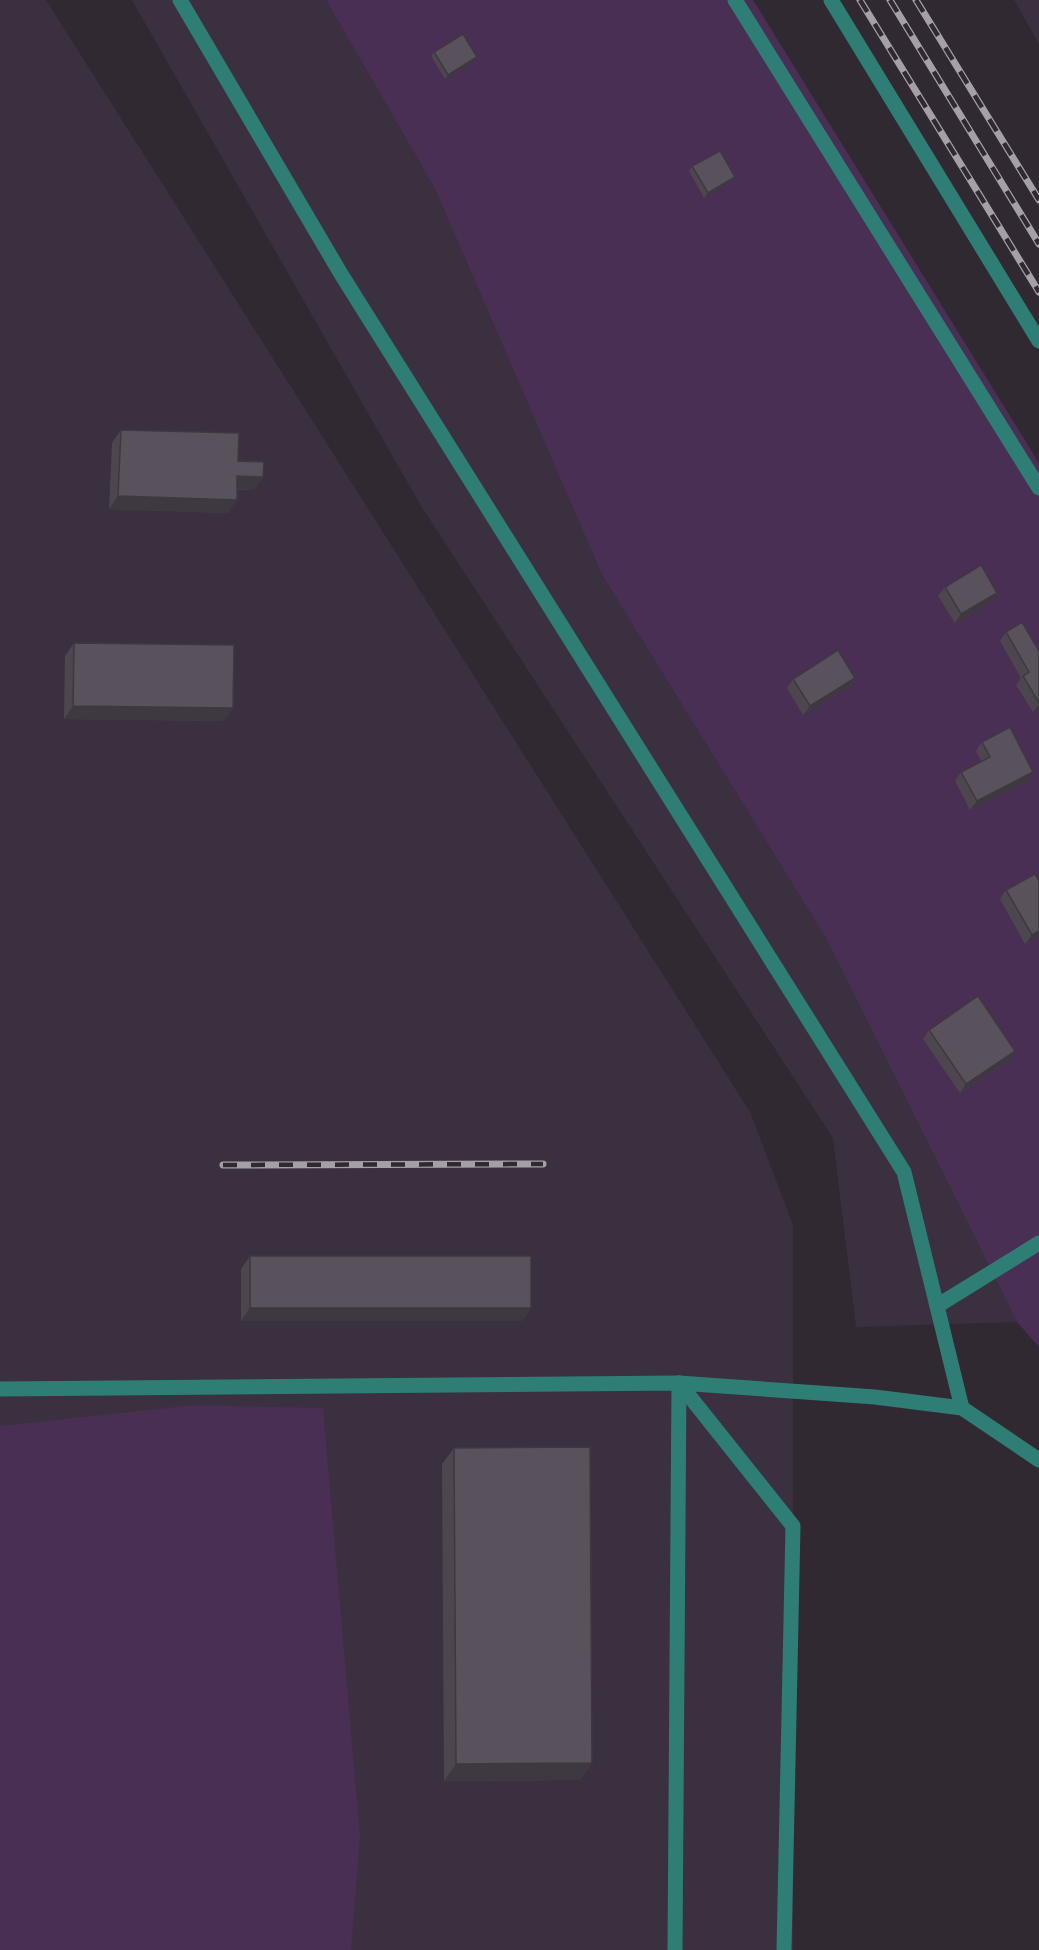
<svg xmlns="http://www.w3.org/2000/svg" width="1039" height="1950" font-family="Barlow,sans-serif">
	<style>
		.built { fill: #3b303f }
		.green { fill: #492f53 }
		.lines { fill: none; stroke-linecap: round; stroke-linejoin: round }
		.minor { stroke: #2e7e75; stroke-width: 15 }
		.rail-casing { stroke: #a59fa7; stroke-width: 7 }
		.rail { stroke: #302932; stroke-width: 4.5; stroke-dasharray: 14; stroke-linecap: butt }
		.wall { fill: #4d464f }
		.shaded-wall { fill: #3e3940 }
		.building { fill: #59515c; stroke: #3e3940; stroke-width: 1.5 }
	</style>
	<rect width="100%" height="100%" fill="#302932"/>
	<!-- built -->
	<g class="built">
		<path d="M 0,0 L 46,0 L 750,1112 L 793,1225 L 793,1950 L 0,1950 Z"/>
		<path d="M 132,0 L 326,0 L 435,189 L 602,575 L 827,940 L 1017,1322 L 856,1327 L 833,1138 L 421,506 Z"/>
		<path d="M 1014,0 L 1039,0 L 1039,44 Z"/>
	</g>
	<!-- green -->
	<g class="green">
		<path d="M 326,0 L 753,0 L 1039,463 L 1039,1347 L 1017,1322 L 827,940 L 602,575 L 435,189 Z"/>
		<path d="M 195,1405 L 323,1408 L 360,1837 L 351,1950 L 0,1950 L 0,1426 Z"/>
	</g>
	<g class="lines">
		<!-- minor -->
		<g class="minor">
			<path d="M 180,0 L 341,274 L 904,1172 L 962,1408"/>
			<path d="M 735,0 L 1039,488"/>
			<path d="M 831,0 L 1039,341"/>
			<path d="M 937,1306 L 1039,1243"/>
			<path d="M 679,1383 L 793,1526 L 784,1950"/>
			<path d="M 0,1389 L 679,1383 L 875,1397 L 962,1408 L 1039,1460"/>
			<path d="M 675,1950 L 679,1383"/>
		</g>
		<defs>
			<g id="rail">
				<path d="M 860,0 L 1039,292"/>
				<path d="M 890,0 L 1039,244"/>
				<path d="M 916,0 L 1039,200"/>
				<path d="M 223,1165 L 543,1164"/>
			</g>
		</defs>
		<!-- rail casing -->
		<use href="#rail" class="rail-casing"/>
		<!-- rail -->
		<use href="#rail" class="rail"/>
	</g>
	<!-- wall -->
	<g class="wall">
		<path d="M 434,52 L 477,57 L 474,62 L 445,79 L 431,56 Z"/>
		<path d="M 692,166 L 732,182 L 704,198 L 689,171 Z"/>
		<path d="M 121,430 L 238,461 L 263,477 L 254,490 L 237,490 L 228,513 L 109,509 L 112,443 Z"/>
		<path d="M 945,587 L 991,602 L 955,623 L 938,596 Z"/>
		<path d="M 1006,632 L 1039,651 L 1039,709 L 1033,712 L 1016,685 L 1021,678 L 1000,641 Z"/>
		<path d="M 74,643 L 224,721 L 64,719 L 65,656 Z"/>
		<path d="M 855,678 L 849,687 L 803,715 L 787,688 L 793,679 Z"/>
		<path d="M 982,742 L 1027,781 L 970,810 L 955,781 L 961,772 L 981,761 L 976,751 Z"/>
		<path d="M 1039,881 L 1039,936 L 1025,944 L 1000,899 L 1006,890 Z"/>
		<path d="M 929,1030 L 1015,1051 L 1009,1060 L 960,1093 L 923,1039 Z"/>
		<path d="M 250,1256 L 531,1308 L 522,1321 L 241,1321 L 241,1269 Z"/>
		<path d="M 454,1448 L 592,1763 L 580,1780 L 444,1781 L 442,1464 Z"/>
	</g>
	<!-- shaded-wall -->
	<g class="shaded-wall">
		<path d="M 477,57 L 474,62 L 445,79 L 448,75 Z"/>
		<path d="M 735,177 L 732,182 L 704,198 L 708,193 Z"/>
		<path d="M 237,476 L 263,477 L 254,490 L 228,489 Z"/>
		<path d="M 118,496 L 237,500 L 228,513 L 109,509 Z"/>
		<path d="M 997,593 L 991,602 L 955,623 L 961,614 Z"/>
		<path d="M 855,678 L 849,687 L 803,715 L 810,706 Z"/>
		<path d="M 1039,704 L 1039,709 L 1033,712 Z"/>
		<path d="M 73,706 L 233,708 L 224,721 L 64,719 Z"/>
		<path d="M 1033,772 L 1027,781 L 970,810 L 977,801 Z"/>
		<path d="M 1039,931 L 1039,936 L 1025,944 L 1032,935 Z"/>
		<path d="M 1015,1051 L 1009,1060 L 960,1093 L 966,1084 Z"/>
		<path d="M 250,1308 L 531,1308 L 522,1321 L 241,1321 Z"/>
		<path d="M 592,1763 L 580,1780 L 444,1781 L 456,1764 Z"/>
	</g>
	<!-- building -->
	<g class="building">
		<path d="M 463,34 L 477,57 L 448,75 L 434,52 Z"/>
		<path d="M 720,151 L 735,177 L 708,193 L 692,166 Z"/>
		<path d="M 121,430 L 239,433 L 238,461 L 264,462 L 263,477 L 237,476 L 237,500 L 118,496 Z"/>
		<path d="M 981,565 L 997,593 L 961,614 L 945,587 Z"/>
		<path d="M 1022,622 L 1039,651 L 1039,703 L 1023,676 L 1029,672 L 1006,632 Z"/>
		<path d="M 74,643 L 234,645 L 233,708 L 73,706 Z"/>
		<path d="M 838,650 L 855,678 L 810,706 L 793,679 Z"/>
		<path d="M 1010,727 L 1033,772 L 977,801 L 961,772 L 990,757 L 982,742 Z"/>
		<path d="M 1035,874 L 1039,881 L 1039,931 L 1032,935 L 1006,890 Z"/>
		<path d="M 978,996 L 1015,1051 L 966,1084 L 929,1030 Z"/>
		<rect x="250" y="1256" width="281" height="52"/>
		<path d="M 590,1447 L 592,1763 L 456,1764 L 454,1448 Z"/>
	</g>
</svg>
